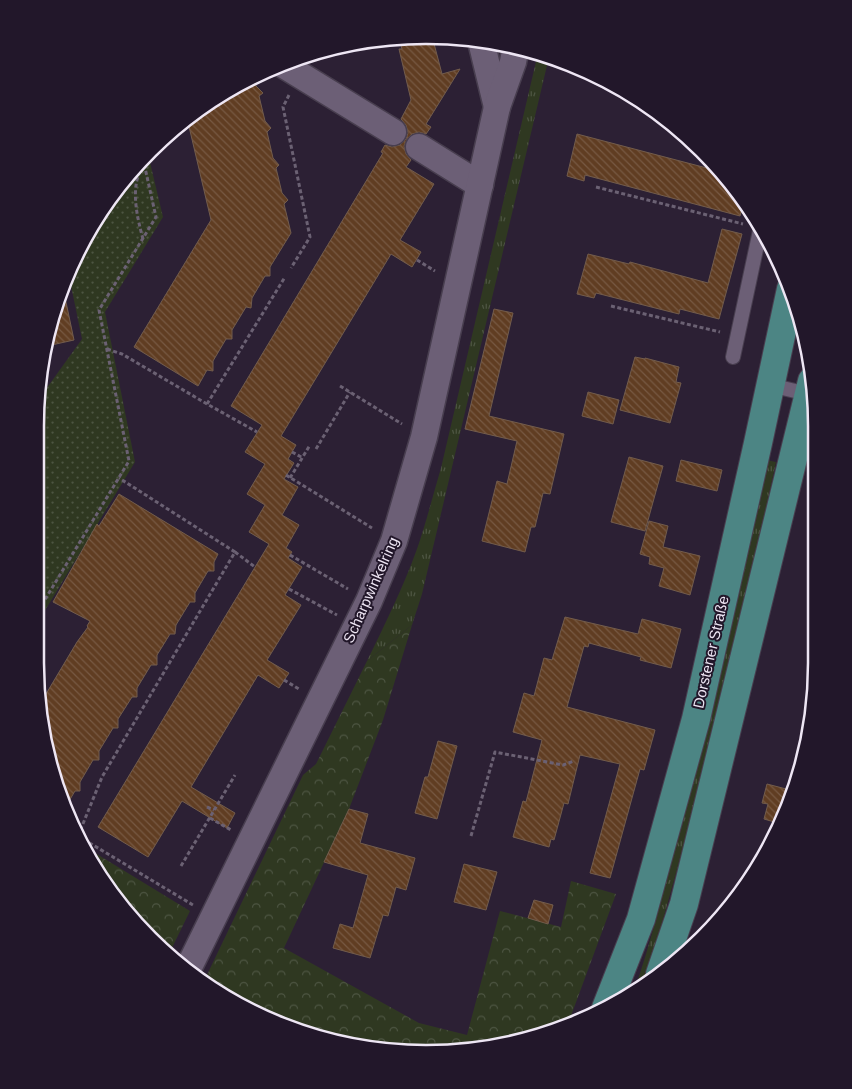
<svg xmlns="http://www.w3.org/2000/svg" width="852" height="1089" font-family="Helvetica,sans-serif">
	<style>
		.grass { fill: url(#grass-tufts) }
		.forest { fill: url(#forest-crowns) }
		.park { fill: url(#park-dots) }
		.building { fill: url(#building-back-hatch); stroke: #725c4c }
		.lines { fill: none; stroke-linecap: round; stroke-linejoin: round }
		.service-casing { stroke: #483e4f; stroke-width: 16 }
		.minor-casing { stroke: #483e4f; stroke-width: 29 }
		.primary-casing { stroke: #483e4f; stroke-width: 30 }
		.path { stroke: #6b6173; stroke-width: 3; stroke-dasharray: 4 2.5; stroke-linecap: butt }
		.service { stroke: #6c5f76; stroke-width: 14 }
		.minor { stroke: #6c5f76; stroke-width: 26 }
		.primary { stroke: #4c8584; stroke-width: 28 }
		.labels { text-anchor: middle; stroke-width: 4; stroke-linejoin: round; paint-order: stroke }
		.street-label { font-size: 15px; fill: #eee6f4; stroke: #22172a }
		.rim { fill: none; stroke: #eee6f4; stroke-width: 2.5 }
	</style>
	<defs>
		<pattern id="grass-tufts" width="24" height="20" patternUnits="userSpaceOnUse" patternTransform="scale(1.25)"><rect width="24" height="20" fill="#2f3821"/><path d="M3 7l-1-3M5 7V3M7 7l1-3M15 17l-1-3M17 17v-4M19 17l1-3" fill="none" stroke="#4d5542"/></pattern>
		<pattern id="forest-crowns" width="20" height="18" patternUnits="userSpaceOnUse" patternTransform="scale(1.25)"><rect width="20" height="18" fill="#2f3821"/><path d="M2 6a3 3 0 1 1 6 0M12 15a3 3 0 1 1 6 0" fill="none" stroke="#4d5542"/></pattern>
		<pattern id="park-dots" width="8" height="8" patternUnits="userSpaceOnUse" patternTransform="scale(1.25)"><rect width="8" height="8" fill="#2f3821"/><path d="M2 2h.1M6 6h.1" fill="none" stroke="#4d5542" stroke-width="1.8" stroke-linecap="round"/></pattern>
		<pattern id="building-back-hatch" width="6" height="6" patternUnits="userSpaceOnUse" patternTransform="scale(1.25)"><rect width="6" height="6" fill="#603d22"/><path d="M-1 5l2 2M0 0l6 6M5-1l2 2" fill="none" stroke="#775943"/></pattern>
	</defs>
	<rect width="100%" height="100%" fill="#2c2034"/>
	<!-- grass -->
	<g class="grass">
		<path d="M 538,53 L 549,57 L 422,594 L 412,625 L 367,661 C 385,624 403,588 417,549 C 426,523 433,495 441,468 Z"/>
		<path d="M 766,460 L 776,462 C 739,636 696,808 646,979 L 644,986 L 633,994 C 652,940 665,884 680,829 C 713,707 740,584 766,460 Z"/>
	</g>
	<!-- forest -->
	<g class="forest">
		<path d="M 412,625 L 383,720 L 349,809 L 284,948 L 419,1023 L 467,1035 L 500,911 L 561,927 L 571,881 L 616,894 L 568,1024 L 527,1041 L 426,1054 L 325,1041 L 231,1002 L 204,981 L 303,775 L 316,764 L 367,661 Z"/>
		<path d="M 82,845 L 190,911 L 169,954 L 150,940 L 88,859 Z"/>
	</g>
	<!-- park -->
	<path class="park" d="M 148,154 L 163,217 L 105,312 L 135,462 L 35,627 L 36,403 L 82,339 L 69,276 L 116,188 Z"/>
	<!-- building -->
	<g class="building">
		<path d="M 432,36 L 442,74 L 460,69 L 426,124 L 431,127 L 426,134 L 419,132 L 412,134 L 407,139 L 404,146 L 406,154 L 411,160 L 406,167 L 434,184 L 400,240 L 421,252 L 412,267 L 391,254 L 281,436 L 296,445 L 288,459 L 294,463 L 284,479 L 298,487 L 282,515 L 299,525 L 286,548 L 292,552 L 288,558 L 302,567 L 285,595 L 301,605 L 267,660 L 289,673 L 279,688 L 258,675 L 191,787 L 235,813 L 227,828 L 182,801 L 148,857 L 98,827 L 269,544 L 249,532 L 265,505 L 247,494 L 265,464 L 245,452 L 262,425 L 231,406 L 383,153 L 381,152 L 385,145 L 392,147 L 400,145 L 406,139 L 408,133 L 406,125 L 401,119 L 411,100 L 399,49 L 402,49 L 399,38 Z"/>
		<path d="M 254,77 L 256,86 L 263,93 L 259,96 L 265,121 L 271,128 L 267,132 L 273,158 L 279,165 L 276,168 L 282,193 L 288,200 L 284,204 L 291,233 L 270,267 L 270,276 L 265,276 L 252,298 L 251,308 L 246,307 L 232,330 L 232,339 L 226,339 L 213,361 L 213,371 L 207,370 L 198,386 L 134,347 L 211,220 L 187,118 L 230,88 Z"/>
		<path d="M 577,134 L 722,172 L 744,202 L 740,216 L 585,175 L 584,181 L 567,176 Z"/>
		<path d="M 722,229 L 742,234 L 719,319 L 680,309 L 679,314 L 596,293 L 594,298 L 577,294 L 588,254 L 629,264 L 630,262 L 708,283 Z"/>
		<path d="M 63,288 L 74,340 L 47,346 L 56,301 Z"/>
		<path d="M 494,309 L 513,313 L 489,416 L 564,434 L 550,494 L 543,493 L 535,527 L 531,527 L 525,552 L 482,541 L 497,481 L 507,484 L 517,441 L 465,429 Z"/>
		<path d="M 635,357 L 645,359 L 645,358 L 679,367 L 676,382 L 681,383 L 670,423 L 620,410 Z"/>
		<path d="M 588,392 L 619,400 L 613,424 L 582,416 Z"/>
		<path d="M 629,457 L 663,466 L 645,531 L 611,522 Z"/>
		<path d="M 681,460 L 722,470 L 717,491 L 676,481 Z"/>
		<path d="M 119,494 L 218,554 L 214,562 L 214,571 L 208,571 L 195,593 L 195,602 L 190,602 L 176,625 L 175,634 L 170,634 L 157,655 L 157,665 L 151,665 L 137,688 L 137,697 L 132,697 L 118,719 L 118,728 L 113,728 L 99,751 L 99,760 L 93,760 L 80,782 L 80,791 L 75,791 L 66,806 L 50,768 L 56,759 L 47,753 L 40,704 L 77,642 L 88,627 L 87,626 L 90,621 L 53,602 L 97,524 L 99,526 Z"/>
		<path d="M 649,521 L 668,526 L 663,547 L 700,556 L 690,595 L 659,586 L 664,568 L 649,564 L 650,557 L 640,554 Z"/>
		<path d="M 565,617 L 638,634 L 642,619 L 681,629 L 671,668 L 640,660 L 641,657 L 589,643 L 588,647 L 584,646 L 567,707 L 655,730 L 644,770 L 640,769 L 610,878 L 590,873 L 620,764 L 580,755 L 568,804 L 564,803 L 554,840 L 551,839 L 549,847 L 513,837 L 523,801 L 526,802 L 542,740 L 513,732 L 524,693 L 534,696 L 544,658 L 552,660 Z"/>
		<path d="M 438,741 L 457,746 L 437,819 L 415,813 L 425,777 L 428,777 Z"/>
		<path d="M 767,784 L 794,791 L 787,812 L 781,824 L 764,819 L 768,804 L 762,803 Z"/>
		<path d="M 349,809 L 368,814 L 360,843 L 415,858 L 406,890 L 396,887 L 388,916 L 383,915 L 370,958 L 333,948 L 340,924 L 353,928 L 368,875 L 324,862 Z"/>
		<path d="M 464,864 L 497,872 L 486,910 L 454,902 Z"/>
		<path d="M 534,900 L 553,905 L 548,924 L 528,918 Z"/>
	</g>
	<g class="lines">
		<defs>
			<g id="service">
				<path d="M 733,357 L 761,226"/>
				<path d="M 770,385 L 812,395"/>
			</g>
			<g id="minor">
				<path d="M 481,41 L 497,107"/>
				<path d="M 282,64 L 393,132"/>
				<path d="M 419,147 L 480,185"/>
				<path d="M 188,969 L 369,601 L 394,541 L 424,437 L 497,107 L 513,62 L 516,46"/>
			</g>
			<g id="primary">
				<path d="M 660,974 L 684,904 L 812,381"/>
				<path d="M 606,1008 L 641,919 L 696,719 L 758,443 L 791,289"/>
			</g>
		</defs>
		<!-- service casing -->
		<use href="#service" class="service-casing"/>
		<!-- minor casing -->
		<use href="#minor" class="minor-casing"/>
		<!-- primary casing -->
		<use href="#primary" class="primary-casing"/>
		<!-- path -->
		<g class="path">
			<path d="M 289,95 L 283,107 L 310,237 L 291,268"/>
			<path d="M 596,187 L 743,224"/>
			<path d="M 143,239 C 137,217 129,184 144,165"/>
			<path d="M 417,260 L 435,271"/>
			<path d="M 61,290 L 65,290"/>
			<path d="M 611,306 L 720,332"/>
			<path d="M 107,349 L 122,354 L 207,404 L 257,432"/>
			<path d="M 340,386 L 402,424"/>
			<path d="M 207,404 L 285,277"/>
			<path d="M 316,449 L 350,392"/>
			<path d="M 292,452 L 303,458"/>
			<path d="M 286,475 L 372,528"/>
			<path d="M 290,478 L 310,445"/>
			<path d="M 235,552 L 255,567"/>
			<path d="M 290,555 L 348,589"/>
			<path d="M 289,589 L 337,615"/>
			<path d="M 35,616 L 129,461 L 99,310 L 156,217 L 143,159"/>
			<path d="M 284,680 L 299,689"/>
			<path d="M 207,807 L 214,810"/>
			<path d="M 210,818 L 231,830"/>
			<path d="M 78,836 L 102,777 L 235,552 L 119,478"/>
			<path d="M 78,836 L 193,905"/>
			<path d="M 471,836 L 495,752 L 563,765 L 574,761"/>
			<path d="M 181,866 L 235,775"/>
		</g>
		<!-- service -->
		<use href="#service" class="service"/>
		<!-- minor -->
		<use href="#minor" class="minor"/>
		<!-- primary -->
		<use href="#primary" class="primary"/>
	</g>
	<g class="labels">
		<!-- street labels -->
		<g class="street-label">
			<text transform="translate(371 590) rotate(-66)" y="5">Scharpwinkelring</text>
			<text transform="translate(711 652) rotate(-77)" y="5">Dorstener Straße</text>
		</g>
	</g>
	<!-- crop -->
	<path d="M0 0H852V1089H0ZM426 44H426A382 382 0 0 1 808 426V663A382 382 0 0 1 426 1045H426A382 382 0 0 1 44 663V426A382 382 0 0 1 426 44Z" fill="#22172a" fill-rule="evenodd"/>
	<path class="rim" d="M426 44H426A382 382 0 0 1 808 426V663A382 382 0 0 1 426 1045H426A382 382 0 0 1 44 663V426A382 382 0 0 1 426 44Z"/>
</svg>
